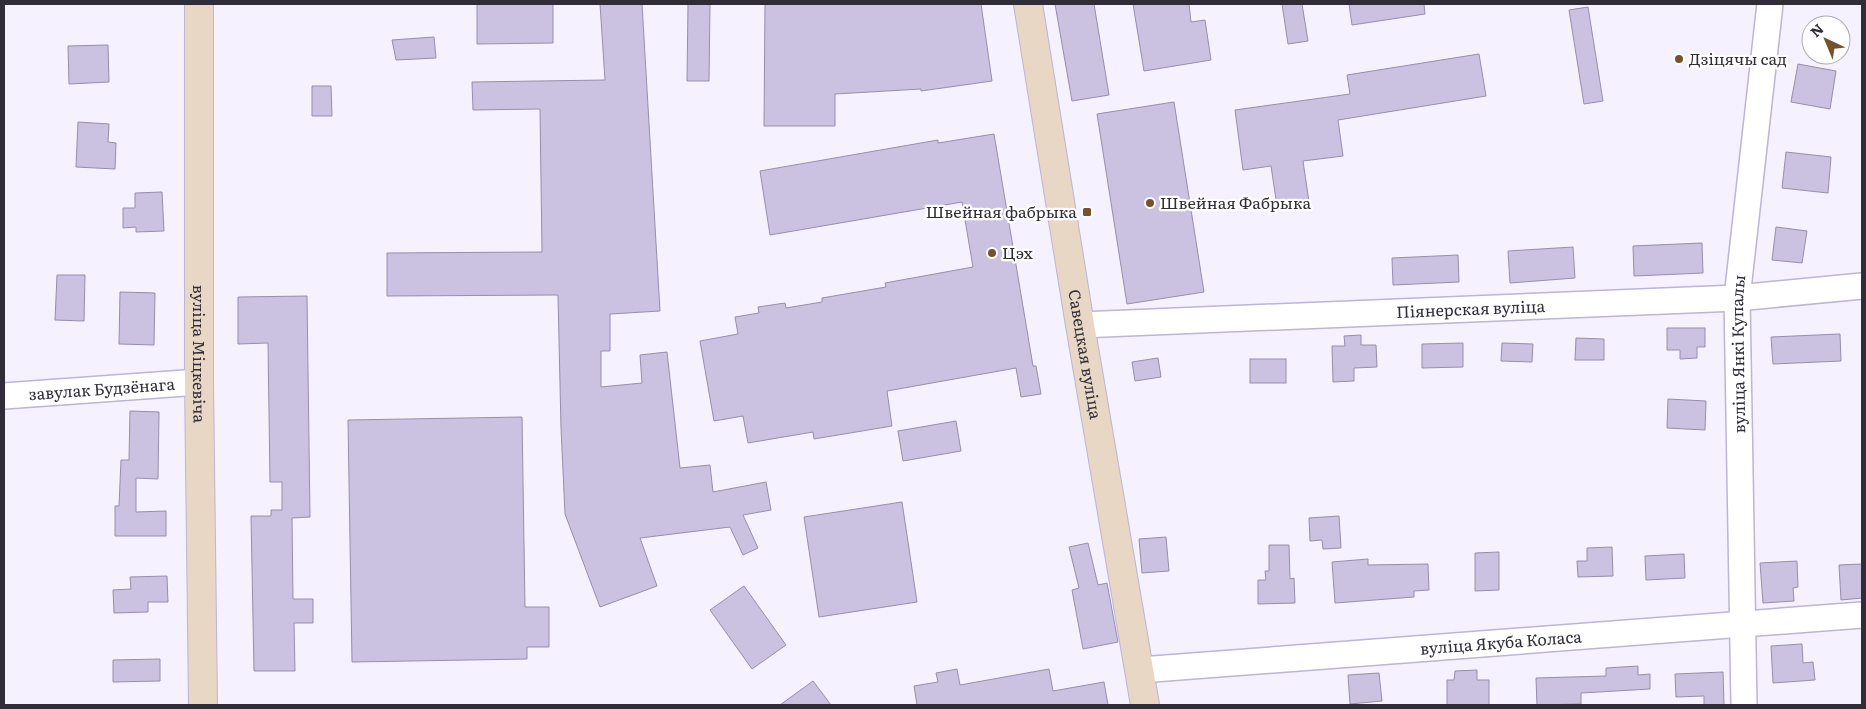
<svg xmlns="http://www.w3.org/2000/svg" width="1866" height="709" font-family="Literata,serif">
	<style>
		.building { fill: #cbc2e2; stroke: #978eac }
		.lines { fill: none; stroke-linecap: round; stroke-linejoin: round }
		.street-casing { stroke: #beb4d4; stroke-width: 28 }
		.secondary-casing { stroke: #beb4d4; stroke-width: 30 }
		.street { stroke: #fff; stroke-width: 25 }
		.secondary { stroke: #e7d7c4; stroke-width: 28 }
		.poi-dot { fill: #75522b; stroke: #fff; stroke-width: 2 }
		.labels { text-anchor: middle; stroke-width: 4.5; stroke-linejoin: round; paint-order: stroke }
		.poi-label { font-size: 16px; fill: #302d39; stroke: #fff; text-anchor: start }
		.street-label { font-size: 16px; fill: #302d39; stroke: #fff }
	</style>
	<rect width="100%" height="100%" fill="#f5f1fe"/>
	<!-- building -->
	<g class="building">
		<path d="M 477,4 L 553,4 L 553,43 L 477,44 Z"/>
		<path d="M 600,4 L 642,4 L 660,311 L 610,314 L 610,351 L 601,351 L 601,387 L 642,383 L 640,355 L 667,352 L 680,468 L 710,465 L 713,492 L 766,482 L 771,510 L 743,515 L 758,548 L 743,555 L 730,527 L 640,538 L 657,586 L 600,607 L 565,514 L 561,428 L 558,295 L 387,296 L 387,253 L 542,252 L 540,109 L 473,110 L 472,82 L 605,80 Z"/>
		<path d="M 688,4 L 710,4 L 709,81 L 687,81 Z"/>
		<path d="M 765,4 L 981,4 L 992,81 L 921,91 L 921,89 L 835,94 L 835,126 L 764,126 Z"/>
		<path d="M 1055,4 L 1094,4 L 1109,95 L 1072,101 Z"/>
		<path d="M 1133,4 L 1189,4 L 1191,22 L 1205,20 L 1211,60 L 1144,71 Z"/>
		<path d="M 1282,4 L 1302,4 L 1308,41 L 1288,44 Z"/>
		<path d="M 1349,4 L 1424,4 L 1425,14 L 1352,25 Z"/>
		<path d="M 1588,7 L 1603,101 L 1584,104 L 1569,10 Z"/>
		<path d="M 434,37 L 436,58 L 396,60 L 392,40 Z"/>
		<path d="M 108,45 L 109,82 L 69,84 L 68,46 Z"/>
		<path d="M 1479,54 L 1486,96 L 1338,120 L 1343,156 L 1303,161 L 1309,202 L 1277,206 L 1271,166 L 1243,170 L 1235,110 L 1350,94 L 1347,75 Z"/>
		<path d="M 1798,64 L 1836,71 L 1830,109 L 1791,102 Z"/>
		<path d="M 312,86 L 331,86 L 332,116 L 312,116 Z"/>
		<path d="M 1174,102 L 1204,292 L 1127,304 L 1097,114 Z"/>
		<path d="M 78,122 L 109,124 L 108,142 L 116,143 L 115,169 L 76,167 Z"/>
		<path d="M 994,134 L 1033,366 L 1036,366 L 1041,394 L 1021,397 L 1016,368 L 887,391 L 892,426 L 814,439 L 813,432 L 748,443 L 743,416 L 714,421 L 700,341 L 738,334 L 735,317 L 759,313 L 758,307 L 785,303 L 786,308 L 822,302 L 822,298 L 886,287 L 885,283 L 973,267 L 962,202 L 770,235 L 760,171 L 938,140 L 938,143 Z"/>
		<path d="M 1786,152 L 1831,157 L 1828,193 L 1782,188 Z"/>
		<path d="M 162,192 L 164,231 L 136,232 L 136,227 L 123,228 L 123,208 L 135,208 L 135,193 Z"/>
		<path d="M 1776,227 L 1807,231 L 1802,263 L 1772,260 Z"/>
		<path d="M 1702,243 L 1703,273 L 1634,276 L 1633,246 Z"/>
		<path d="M 1573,247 L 1575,278 L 1510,283 L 1508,251 Z"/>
		<path d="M 1458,255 L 1459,282 L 1393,285 L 1392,258 Z"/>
		<path d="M 57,275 L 85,275 L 84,321 L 55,320 Z"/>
		<path d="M 120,292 L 155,293 L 154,345 L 119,344 Z"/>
		<path d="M 307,296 L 310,517 L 292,518 L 293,599 L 313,599 L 313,623 L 294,623 L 295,671 L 254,671 L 251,516 L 271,516 L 271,510 L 282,510 L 282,482 L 270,482 L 268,343 L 238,344 L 238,297 Z"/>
		<path d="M 1667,328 L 1705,328 L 1705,347 L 1697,347 L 1697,358 L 1680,359 L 1680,350 L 1667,350 Z"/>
		<path d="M 1840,334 L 1841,361 L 1773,364 L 1771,337 Z"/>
		<path d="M 1361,335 L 1361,345 L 1376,345 L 1377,367 L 1354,368 L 1354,381 L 1333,382 L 1332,346 L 1345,346 L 1344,336 Z"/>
		<path d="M 1576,338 L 1604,339 L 1604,360 L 1575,360 Z"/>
		<path d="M 1463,343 L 1463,367 L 1422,368 L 1422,344 Z"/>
		<path d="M 1502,343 L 1533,344 L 1532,362 L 1501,361 Z"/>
		<path d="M 1158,358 L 1161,377 L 1135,381 L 1132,362 Z"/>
		<rect x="1250" y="359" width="36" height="24"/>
		<path d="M 1668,399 L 1706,401 L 1705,430 L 1667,428 Z"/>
		<path d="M 130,411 L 159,412 L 158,479 L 136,478 L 136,512 L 166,511 L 166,536 L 115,536 L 115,506 L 119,506 L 121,460 L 129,460 Z"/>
		<path d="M 522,417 L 525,607 L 549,607 L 549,647 L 527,647 L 527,659 L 352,662 L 348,420 Z"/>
		<path d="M 956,421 L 961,451 L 903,461 L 898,431 Z"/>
		<path d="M 902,502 L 917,602 L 819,617 L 804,517 Z"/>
		<path d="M 1339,516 L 1341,548 L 1323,549 L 1322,540 L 1310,541 L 1309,518 Z"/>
		<path d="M 1166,537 L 1169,571 L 1142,573 L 1139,539 Z"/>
		<path d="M 1088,543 L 1098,585 L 1107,583 L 1118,642 L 1083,649 L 1072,590 L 1079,588 L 1069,547 Z"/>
		<path d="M 1269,545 L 1289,545 L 1290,579 L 1294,578 L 1295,603 L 1258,604 L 1258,580 L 1266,580 L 1265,571 L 1269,571 Z"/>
		<path d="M 1612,547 L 1613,576 L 1578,577 L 1577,561 L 1587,561 L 1587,548 Z"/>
		<path d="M 1499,552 L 1499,590 L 1475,591 L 1475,553 Z"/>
		<path d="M 1684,554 L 1685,578 L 1646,580 L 1645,556 Z"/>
		<path d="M 1368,559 L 1368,565 L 1428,564 L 1429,590 L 1414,591 L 1414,597 L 1335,603 L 1332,562 Z"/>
		<path d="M 1797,561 L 1798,587 L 1793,588 L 1794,601 L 1763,603 L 1760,563 Z"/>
		<path d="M 1862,564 L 1862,598 L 1841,600 L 1839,565 Z"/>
		<path d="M 167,576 L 168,602 L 148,602 L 148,612 L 114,613 L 113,590 L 131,589 L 130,577 Z"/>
		<path d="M 744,586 L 786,645 L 752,669 L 710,610 Z"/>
		<path d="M 1802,644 L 1803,663 L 1813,662 L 1815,680 L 1773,683 L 1771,646 Z"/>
		<path d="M 160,659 L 160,681 L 113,682 L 113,660 Z"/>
		<path d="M 1638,666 L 1638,675 L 1650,674 L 1650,689 L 1581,693 L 1581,704 L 1537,705 L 1536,678 L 1606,676 L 1606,668 Z"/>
		<path d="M 957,669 L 960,685 L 1049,669 L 1053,691 L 1104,682 L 1108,705 L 917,705 L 914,686 L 938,682 L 936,673 Z"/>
		<path d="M 1477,670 L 1477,680 L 1489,680 L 1489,705 L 1447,705 L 1447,680 L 1454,680 L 1455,671 Z"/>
		<path d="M 1723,672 L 1724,705 L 1704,705 L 1704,696 L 1676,697 L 1675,674 Z"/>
		<path d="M 1379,673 L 1382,701 L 1350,704 L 1348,675 Z"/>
		<path d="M 813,681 L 831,705 L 780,705 Z"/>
	</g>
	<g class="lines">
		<defs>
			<g id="street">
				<path id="s1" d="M 1080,325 L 1737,298 L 1862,286"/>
				<path id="s2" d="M 4,396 L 199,382"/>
				<path id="s3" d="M 1140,670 L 1862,615"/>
				<path id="s4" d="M 1744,705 L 1737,298 L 1770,4"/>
			</g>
			<g id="secondary">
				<path id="s5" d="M 199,4 L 199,382 L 203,705"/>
				<path id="s6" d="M 1028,4 L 1080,325 L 1145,705"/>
			</g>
		</defs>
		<!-- street casing -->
		<use href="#street" class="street-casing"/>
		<!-- secondary casing -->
		<use href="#secondary" class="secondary-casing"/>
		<!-- street -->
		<use href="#street" class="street"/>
		<!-- secondary -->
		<use href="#secondary" class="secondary"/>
	</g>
	<!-- markers -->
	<g class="poi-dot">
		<circle cx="1679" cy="59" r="5"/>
		<circle cx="1150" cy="203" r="5"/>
		<rect x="1082" y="207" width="10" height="10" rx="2.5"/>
		<circle cx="992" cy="253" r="5"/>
	</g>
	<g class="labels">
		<!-- poi labels -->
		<g class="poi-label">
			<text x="1689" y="65">Дзіцячы сад</text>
			<text x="1160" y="209">Швейная Фабрыка</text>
			<text x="1077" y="218" text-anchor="end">Швейная фабрыка</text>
			<text x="1002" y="259">Цэх</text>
		</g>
		<!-- street labels -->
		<g class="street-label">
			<text dy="6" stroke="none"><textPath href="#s1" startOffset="391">Піянерская вуліца</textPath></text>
			<text dy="6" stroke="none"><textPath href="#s4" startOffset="351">вуліца Янкі Купалы</textPath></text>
			<text dy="6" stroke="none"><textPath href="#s5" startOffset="350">вуліца Міцкевіча</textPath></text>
			<text dy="6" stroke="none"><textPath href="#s6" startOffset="355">Савецкая вуліца</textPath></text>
			<text dy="6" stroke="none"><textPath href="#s2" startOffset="98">завулак Будзёнага</textPath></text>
			<text dy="6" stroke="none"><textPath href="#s3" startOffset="362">вуліца Якуба Коласа</textPath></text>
		</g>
	</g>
	<!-- border -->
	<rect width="1866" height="709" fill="none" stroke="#302d39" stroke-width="10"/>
	<!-- north arrow -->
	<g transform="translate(1826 40) rotate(316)"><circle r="24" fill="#ffffff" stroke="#acabb0"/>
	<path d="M0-4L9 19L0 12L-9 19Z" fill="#75522b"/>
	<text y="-8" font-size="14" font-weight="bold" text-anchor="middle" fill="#302d39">N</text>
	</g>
</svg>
